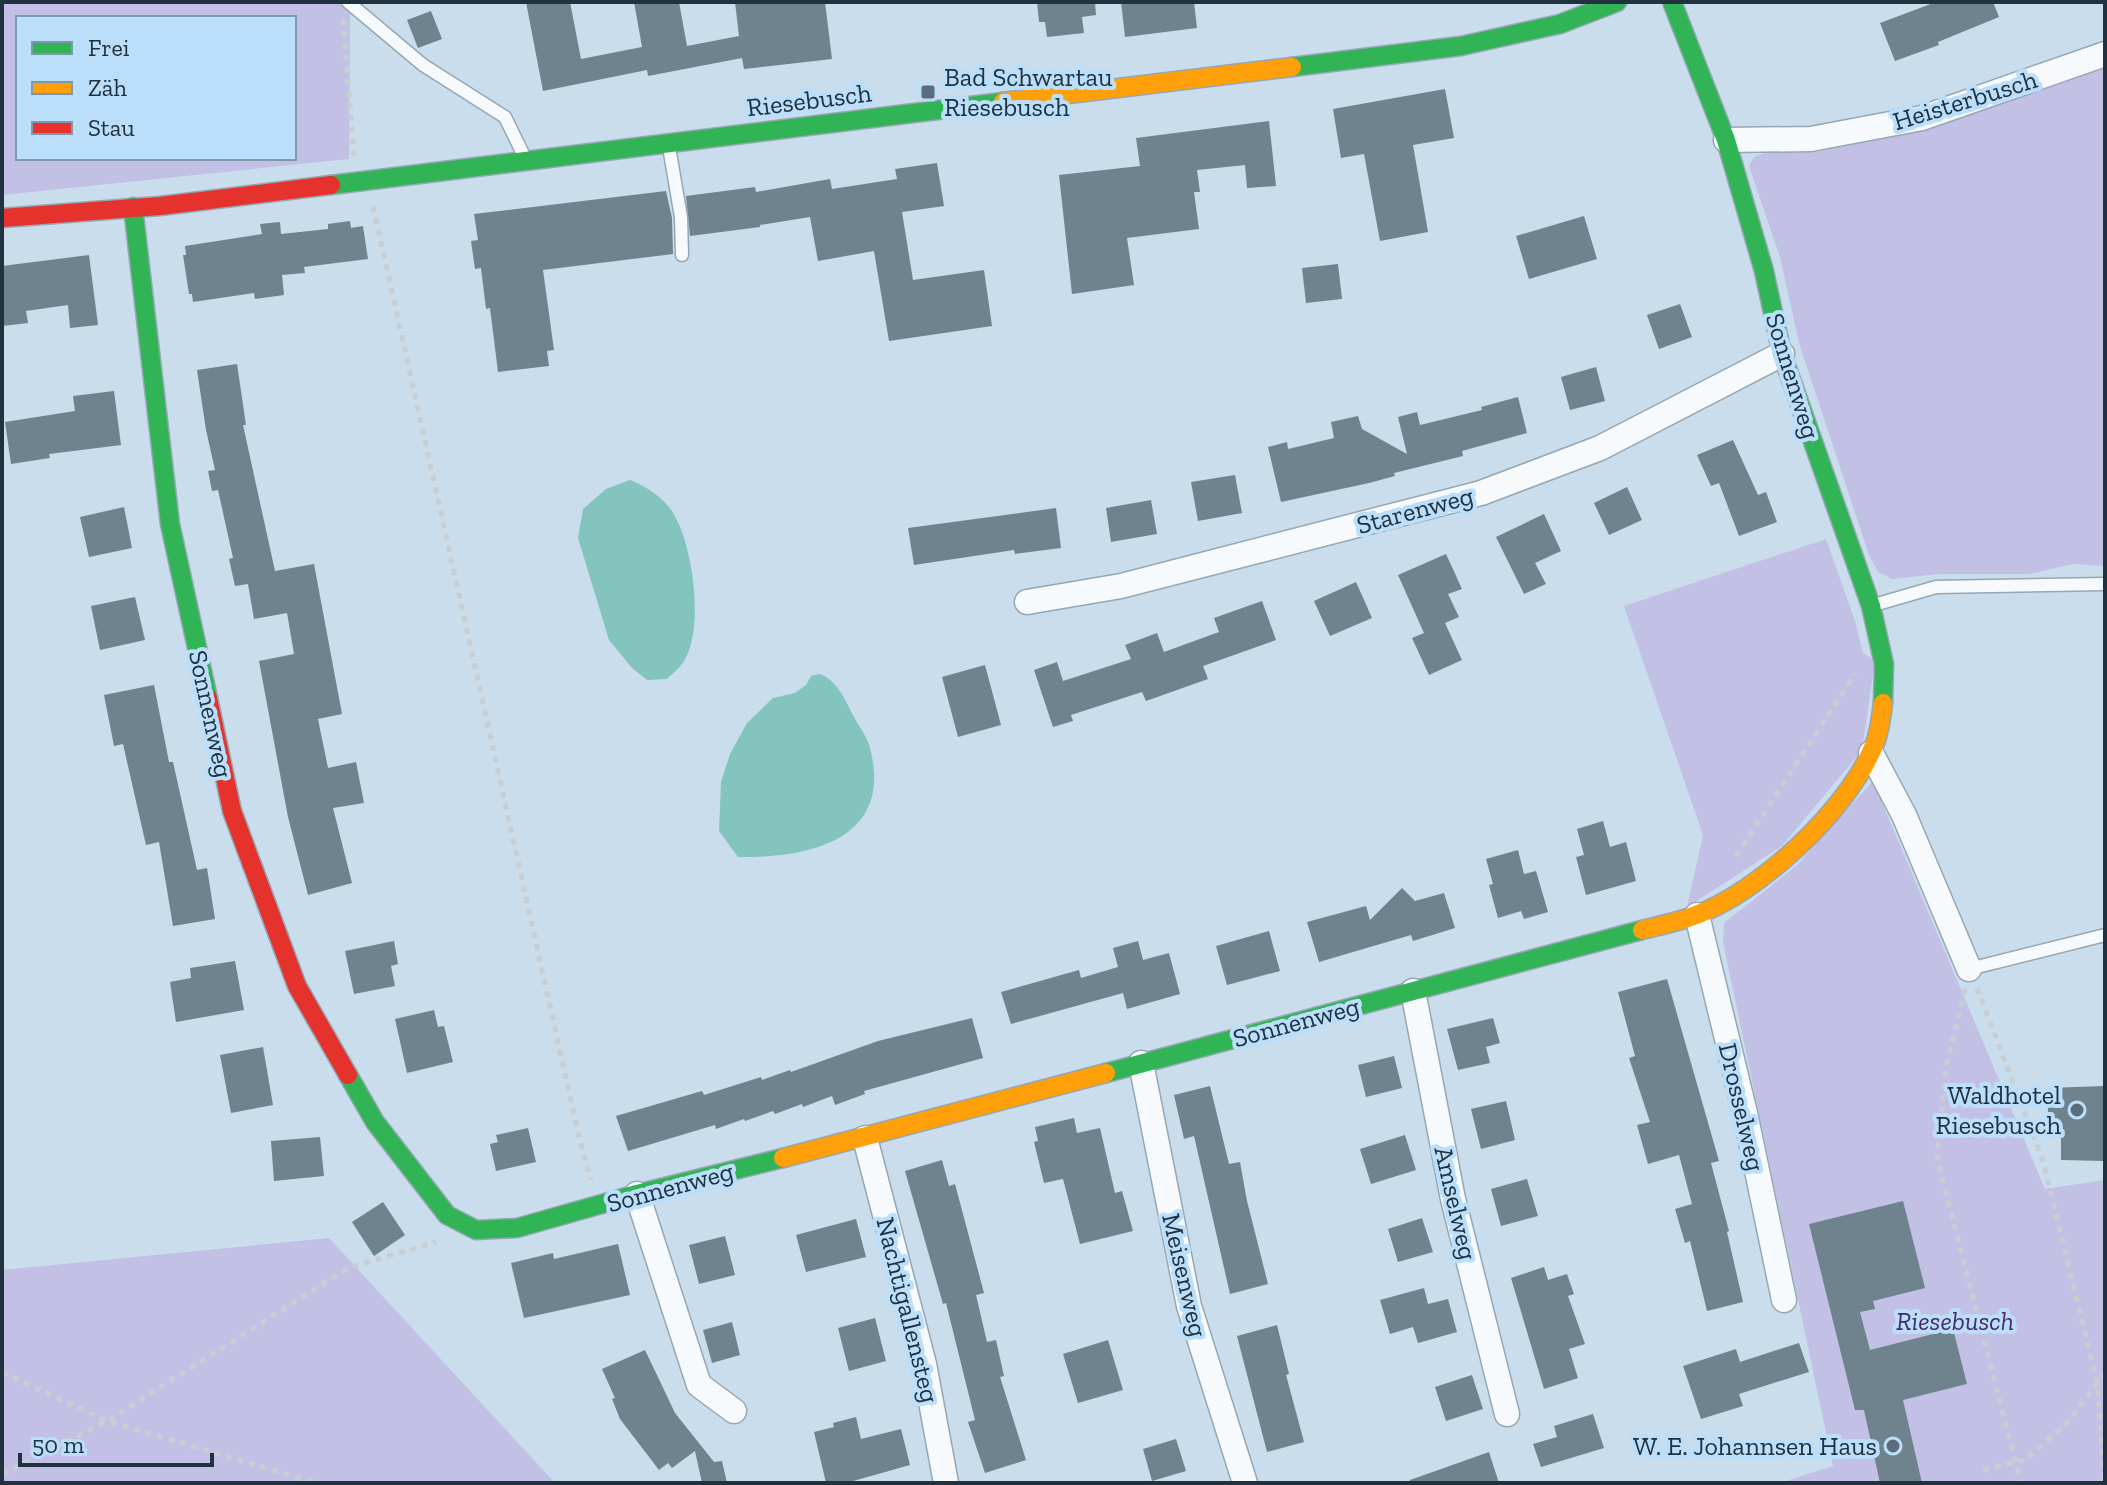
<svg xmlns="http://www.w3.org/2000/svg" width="2107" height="1485" font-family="'Zilla Slab',serif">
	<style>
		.green { fill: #c2c0e5; fill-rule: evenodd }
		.water { fill: #84c4bf }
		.building { fill: #6e838d }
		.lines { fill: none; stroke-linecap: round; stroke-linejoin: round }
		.lane-casing { stroke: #96a7b3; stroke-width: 15 }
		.street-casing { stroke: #96a7b3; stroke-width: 27 }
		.fast-casing { stroke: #96a7b3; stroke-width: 21 }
		.slow-casing { stroke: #96a7b3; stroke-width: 21 }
		.jam-casing { stroke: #96a7b3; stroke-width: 21 }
		.path { stroke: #c8ced2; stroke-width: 5; stroke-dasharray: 6 6; stroke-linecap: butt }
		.lane { stroke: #f7fafc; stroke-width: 12 }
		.street { stroke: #f7fafc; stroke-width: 24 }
		.fast { stroke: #30b455; stroke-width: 18 }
		.slow { stroke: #ff9f0a; stroke-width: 18 }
		.jam { stroke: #e5322d; stroke-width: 18 }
		.poi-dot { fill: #5b6d7c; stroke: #bbdffa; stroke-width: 3 }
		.labels { text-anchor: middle; stroke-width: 8; stroke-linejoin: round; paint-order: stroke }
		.poi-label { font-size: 26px; fill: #20313f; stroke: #bbdffa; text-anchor: end }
		.street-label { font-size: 26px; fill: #20313f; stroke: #bbdffa }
		.park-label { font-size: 26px; font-style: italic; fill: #48296d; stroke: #bbdffa }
	</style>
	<rect width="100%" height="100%" fill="#c9ddec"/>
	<!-- green -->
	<g class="green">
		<path d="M 2,2 L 344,2 L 350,7 L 349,159 L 2,195 ZM 18,18 L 294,18 L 294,158 L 18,158 Z"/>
		<path d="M 2105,66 L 2105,566 L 2073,564 L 2030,574 L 1939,574 L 1892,579 L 1878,572 L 1869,555 L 1799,343 L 1780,257 L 1749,166 L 1754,157 L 1767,152 L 1817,152 L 1929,129 Z"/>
		<path d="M 1826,539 L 1856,624 L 1863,653 L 1875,661 L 1862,750 L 1782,846 L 1687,907 L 1703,835 L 1624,606 Z"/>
		<path d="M 1873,781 L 2045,1189 L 2105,1180 L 2105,1483 L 1780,1483 L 1833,1466 L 1723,942 L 1724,923 L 1796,866 Z"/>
		<path d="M 329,1238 L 555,1483 L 2,1483 L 2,1270 Z"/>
	</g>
	<!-- water -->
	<g class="water">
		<path d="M 630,480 C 645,486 658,494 669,507 C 693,537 705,628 684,661 C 680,668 672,674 667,679 L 647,680 L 632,668 L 609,640 L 578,538 L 583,509 L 606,489 Z"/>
		<path d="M 819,674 C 836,679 845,699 853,715 C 858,725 867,736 870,748 C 894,840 810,858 738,857 L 719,831 L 721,782 L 730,754 L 747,723 L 773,698 L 795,693 L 806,685 L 811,676 Z"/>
	</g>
	<!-- building -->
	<g class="building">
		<path d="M 526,2 L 570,2 L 581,59 L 642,47 L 634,2 L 679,2 L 687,46 L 739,36 L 735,2 L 825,2 L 832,59 L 744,69 L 742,58 L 648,76 L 647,70 L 543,91 Z"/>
		<path d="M 1037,2 L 1095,2 L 1096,15 L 1082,17 L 1084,33 L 1047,37 L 1045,22 L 1039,22 Z"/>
		<path d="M 1121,2 L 1194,2 L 1197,28 L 1125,37 Z"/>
		<path d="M 1936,2 L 1993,2 L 1999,17 L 1938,42 L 1939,45 L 1895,61 L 1880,23 Z"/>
		<path d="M 431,11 L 442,39 L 418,48 L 407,20 Z"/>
		<path d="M 1445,89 L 1454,138 L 1413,145 L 1428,232 L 1380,241 L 1364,154 L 1341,158 L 1333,109 Z"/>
		<path d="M 1269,121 L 1276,186 L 1247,188 L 1245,165 L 1197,170 L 1200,192 L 1194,192 L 1199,229 L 1127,238 L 1134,285 L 1072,294 L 1059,175 L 1140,166 L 1136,138 Z"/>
		<path d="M 937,163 L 944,206 L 902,212 L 913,280 L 984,270 L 992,326 L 889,341 L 874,251 L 818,261 L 810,217 L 760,225 L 760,227 L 690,236 L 686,196 L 755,187 L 756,192 L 830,179 L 832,189 L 897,179 L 895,169 Z"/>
		<path d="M 666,191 L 672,218 L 673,254 L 543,270 L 554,350 L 547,351 L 549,366 L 498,372 L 490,308 L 486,309 L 481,268 L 475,269 L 471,241 L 478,240 L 474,214 Z"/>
		<path d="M 1584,216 L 1597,259 L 1529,279 L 1516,236 Z"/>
		<path d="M 350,221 L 351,228 L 363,226 L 368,259 L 304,267 L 305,273 L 282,275 L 284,295 L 255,299 L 254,293 L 193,302 L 192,294 L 189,294 L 183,255 L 186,255 L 185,246 L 262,234 L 260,224 L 280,222 L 281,234 L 328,229 L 328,224 Z"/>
		<path d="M 89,255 L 98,325 L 70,328 L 68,305 L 26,311 L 28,323 L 2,326 L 2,266 Z"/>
		<path d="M 1338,264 L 1342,299 L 1306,303 L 1302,268 Z"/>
		<path d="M 1680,304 L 1692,337 L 1659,349 L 1647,315 Z"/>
		<path d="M 237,364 L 246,425 L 243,425 L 275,571 L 314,564 L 342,714 L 318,719 L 328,768 L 356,762 L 364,803 L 333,808 L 352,883 L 308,895 L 288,817 L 259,661 L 294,654 L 287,613 L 254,619 L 248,584 L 235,586 L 229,559 L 233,558 L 218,490 L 212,491 L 208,471 L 215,470 L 206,430 L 197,370 Z"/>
		<path d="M 1596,367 L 1605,401 L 1570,410 L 1561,377 Z"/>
		<path d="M 114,391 L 121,445 L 49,454 L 50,458 L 11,464 L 5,422 L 75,411 L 73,396 Z"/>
		<path d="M 1518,397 L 1527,433 L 1462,451 L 1463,456 L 1394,473 L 1395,476 L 1369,483 L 1281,502 L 1268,447 L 1287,442 L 1288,449 L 1334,438 L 1331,422 L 1358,416 L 1362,429 L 1407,454 L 1398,417 L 1417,412 L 1420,425 L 1482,410 L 1481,407 Z"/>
		<path d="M 1733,440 L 1758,495 L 1766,492 L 1777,522 L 1739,536 L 1719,483 L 1711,486 L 1697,455 Z"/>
		<path d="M 1235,475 L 1242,513 L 1198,521 L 1191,482 Z"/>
		<path d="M 1627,487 L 1642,520 L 1609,535 L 1594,503 Z"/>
		<path d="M 1151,500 L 1157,534 L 1111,542 L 1106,508 Z"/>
		<path d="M 124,507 L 132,548 L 89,557 L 80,517 Z"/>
		<path d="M 1056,508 L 1061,548 L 1015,554 L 1014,550 L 914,565 L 908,528 Z"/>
		<path d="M 1544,514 L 1561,551 L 1535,563 L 1546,584 L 1524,594 L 1496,537 Z"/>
		<path d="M 1446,554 L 1462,589 L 1448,594 L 1459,617 L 1445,623 L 1462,660 L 1429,675 L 1412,638 L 1424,633 L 1398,575 Z"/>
		<path d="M 1356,582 L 1372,618 L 1330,636 L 1314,601 Z"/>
		<path d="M 135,597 L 145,640 L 100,650 L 91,606 Z"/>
		<path d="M 1262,601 L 1276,640 L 1203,666 L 1208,679 L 1146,701 L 1142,692 L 1071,715 L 1073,721 L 1053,727 L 1034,670 L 1057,662 L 1063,681 L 1131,659 L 1125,645 L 1157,633 L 1164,652 L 1219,632 L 1214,618 Z"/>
		<path d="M 985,665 L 1001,725 L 958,737 L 942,677 Z"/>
		<path d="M 154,685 L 169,762 L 173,762 L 197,870 L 207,868 L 215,919 L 173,926 L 159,842 L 146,845 L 123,744 L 114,746 L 104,695 Z"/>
		<path d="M 1603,821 L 1610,847 L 1626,842 L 1636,881 L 1586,895 L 1576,857 L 1584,855 L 1577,829 Z"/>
		<path d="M 1518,850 L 1524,874 L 1536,871 L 1548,912 L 1524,919 L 1521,911 L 1498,918 L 1489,885 L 1493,884 L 1486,859 Z"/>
		<path d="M 1402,888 L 1415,901 L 1444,893 L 1455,928 L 1413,941 L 1411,935 L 1319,962 L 1307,922 L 1366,906 L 1370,920 Z"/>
		<path d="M 1269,931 L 1280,971 L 1227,985 L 1216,946 Z"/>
		<path d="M 394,941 L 398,964 L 391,966 L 395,986 L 354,994 L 345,951 Z"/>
		<path d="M 1138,941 L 1143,960 L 1169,953 L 1180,994 L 1127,1009 L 1123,993 L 1011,1024 L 1001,992 L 1079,970 L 1081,978 L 1118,967 L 1113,948 Z"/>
		<path d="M 235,961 L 244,1010 L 176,1022 L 170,982 L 191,978 L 190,968 Z"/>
		<path d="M 1667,979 L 1719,1161 L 1711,1163 L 1729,1231 L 1727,1232 L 1743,1302 L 1707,1311 L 1690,1241 L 1685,1243 L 1675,1209 L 1692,1204 L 1679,1155 L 1648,1164 L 1637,1125 L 1650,1122 L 1629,1058 L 1635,1056 L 1618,992 Z"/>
		<path d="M 434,1010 L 438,1027 L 444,1026 L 453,1062 L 407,1073 L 395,1019 Z"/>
		<path d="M 972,1018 L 983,1058 L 864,1091 L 865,1094 L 835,1105 L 832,1096 L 803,1107 L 802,1104 L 775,1114 L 773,1111 L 745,1121 L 744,1119 L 716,1129 L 715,1125 L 628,1151 L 616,1116 L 702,1091 L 704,1095 L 761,1077 L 762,1080 L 790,1070 L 791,1072 L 878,1041 Z"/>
		<path d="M 1493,1018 L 1500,1043 L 1486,1047 L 1490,1063 L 1458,1070 L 1447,1029 Z"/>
		<path d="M 263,1047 L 273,1105 L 231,1113 L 220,1055 Z"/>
		<path d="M 1394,1056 L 1402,1088 L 1366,1097 L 1358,1065 Z"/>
		<path d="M 1210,1086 L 1229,1164 L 1240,1162 L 1247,1201 L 1268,1284 L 1230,1294 L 1194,1136 L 1184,1139 L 1174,1095 Z"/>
		<path d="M 2105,1086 L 2105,1161 L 2061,1160 L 2061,1136 L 2049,1136 L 2047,1088 Z"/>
		<path d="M 1506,1101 L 1515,1140 L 1481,1149 L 1471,1109 Z"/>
		<path d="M 1074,1118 L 1077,1133 L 1100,1128 L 1115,1193 L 1122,1191 L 1133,1231 L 1080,1244 L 1063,1179 L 1044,1183 L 1034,1142 L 1038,1141 L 1035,1127 Z"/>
		<path d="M 528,1128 L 536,1162 L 496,1171 L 490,1144 L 498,1142 L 496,1135 Z"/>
		<path d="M 1405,1135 L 1416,1170 L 1371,1184 L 1360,1149 Z"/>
		<path d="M 320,1137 L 324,1176 L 274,1181 L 271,1141 Z"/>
		<path d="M 942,1160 L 949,1186 L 955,1184 L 984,1293 L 976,1295 L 987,1342 L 996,1340 L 1004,1376 L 1000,1377 L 1026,1460 L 985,1473 L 968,1422 L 975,1420 L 946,1303 L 943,1304 L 905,1171 Z"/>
		<path d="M 1527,1179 L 1538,1216 L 1501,1226 L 1491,1189 Z"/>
		<path d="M 1903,1201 L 1925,1288 L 1873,1301 L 1875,1309 L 1860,1312 L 1870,1350 L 1953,1329 L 1967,1384 L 1903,1400 L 1922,1483 L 1880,1483 L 1864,1410 L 1855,1410 L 1809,1224 Z"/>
		<path d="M 383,1202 L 405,1235 L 374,1256 L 352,1222 Z"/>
		<path d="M 1422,1218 L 1433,1252 L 1398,1262 L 1388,1229 Z"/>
		<path d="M 856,1219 L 866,1257 L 806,1272 L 796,1235 Z"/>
		<path d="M 725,1236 L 735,1275 L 699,1284 L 689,1245 Z"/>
		<path d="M 618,1244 L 630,1295 L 524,1318 L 511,1263 L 553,1253 L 554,1259 Z"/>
		<path d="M 1544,1267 L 1548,1280 L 1567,1274 L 1574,1294 L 1568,1296 L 1585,1344 L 1569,1349 L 1578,1378 L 1544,1389 L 1511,1278 Z"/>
		<path d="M 1424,1288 L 1428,1304 L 1448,1299 L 1457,1332 L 1418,1343 L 1413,1327 L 1390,1334 L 1380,1300 Z"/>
		<path d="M 875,1318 L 886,1361 L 849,1371 L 838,1328 Z"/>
		<path d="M 732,1322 L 740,1355 L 712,1363 L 703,1330 Z"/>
		<path d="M 1277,1325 L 1289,1374 L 1286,1375 L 1304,1442 L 1267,1452 L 1237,1336 Z"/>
		<path d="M 1108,1340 L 1123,1390 L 1078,1403 L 1063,1354 Z"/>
		<path d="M 1799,1343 L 1809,1372 L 1739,1394 L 1743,1406 L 1701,1419 L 1683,1366 L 1736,1349 L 1740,1362 Z"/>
		<path d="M 645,1350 L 675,1413 L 714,1462 L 722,1461 L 727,1483 L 702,1483 L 695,1451 L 672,1468 L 668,1463 L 659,1470 L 620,1419 L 612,1399 L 615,1398 L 602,1369 Z"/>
		<path d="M 1472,1375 L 1483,1409 L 1446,1421 L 1435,1387 Z"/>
		<path d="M 1593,1414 L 1604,1448 L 1541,1467 L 1533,1444 L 1557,1437 L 1554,1426 Z"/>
		<path d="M 856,1417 L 861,1439 L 901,1429 L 910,1465 L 846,1483 L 826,1483 L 814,1432 L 834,1427 L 833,1423 Z"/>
		<path d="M 1176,1439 L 1186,1471 L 1152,1481 L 1143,1449 Z"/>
		<path d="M 1489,1452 L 1499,1483 L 1410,1483 L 1410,1480 Z"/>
	</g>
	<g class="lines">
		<defs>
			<g id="lane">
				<path d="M 348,2 L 423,65 L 505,117 L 525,158"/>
				<path d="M 669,147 L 681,217 L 682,255"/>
				<path d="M 1874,605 L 1936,587 L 2105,584"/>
				<path d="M 1969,969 L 2105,935"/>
			</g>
			<g id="street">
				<path d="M 1726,140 L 1811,139 L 1922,118 L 2105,54"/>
				<path d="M 1027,602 L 1121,586 L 1481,493 L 1600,448 L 1782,354"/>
				<path d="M 1871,753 L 1904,815 L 1969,969"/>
				<path d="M 1697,915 L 1745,1113 L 1784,1300"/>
				<path d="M 1413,991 L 1453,1199 L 1507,1414"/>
				<path d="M 1141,1063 L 1189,1306 L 1245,1483"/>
				<path d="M 865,1138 L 924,1364 L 946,1483"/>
				<path d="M 637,1194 L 699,1385 L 734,1411"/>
			</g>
			<g id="fast">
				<path d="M 1672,2 L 1726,140 L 1764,271 L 1782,354 L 1871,606 L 1884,664 L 1883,703"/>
				<path d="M 1292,67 L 1461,46 L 1560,24 L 1617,2"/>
				<path d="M 331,185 L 1003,102"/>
				<path d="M 133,207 L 170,524 L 208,698"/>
				<path d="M 1106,1073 L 1642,930"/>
				<path d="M 348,1075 L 375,1122 L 447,1215 L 476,1230 L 517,1228 L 637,1194 L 783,1158"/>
			</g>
			<g id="slow">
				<path d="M 1003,102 L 1292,67"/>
				<path d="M 1642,930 C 1660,925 1679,922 1696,915 C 1759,892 1845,812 1872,750 C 1879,736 1881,719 1883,703"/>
				<path d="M 783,1158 L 1106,1073"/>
			</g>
			<g id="jam">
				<path d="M 2,218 L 160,206 L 331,185"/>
				<path d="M 208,698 L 232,811 L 297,986 L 348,1075"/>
			</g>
		</defs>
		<!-- lane casing -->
		<use href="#lane" class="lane-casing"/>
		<!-- street casing -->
		<use href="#street" class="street-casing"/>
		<!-- fast casing -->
		<use href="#fast" class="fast-casing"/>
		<!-- slow casing -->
		<use href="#slow" class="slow-casing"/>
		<!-- jam casing -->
		<use href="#jam" class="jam-casing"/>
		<!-- path -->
		<g class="path">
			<path d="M 343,19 L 354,156"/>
			<path d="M 373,206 L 579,1137 L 591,1180"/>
			<path d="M 1736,856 L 1855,674"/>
			<path d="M 1977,988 L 2043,1161 L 2097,1382 L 2104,1483"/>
			<path d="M 1965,989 L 1946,1067 L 1937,1158 L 2021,1483"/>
			<path d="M 2,1372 L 107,1421 L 317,1483"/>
			<path d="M 1983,1470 L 2025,1460 L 2068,1422 L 2105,1373"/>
			<path d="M 2,1474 L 107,1421 L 348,1268 L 436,1242"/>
		</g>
		<!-- lane -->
		<use href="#lane" class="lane"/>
		<!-- street -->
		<use href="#street" class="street"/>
		<!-- fast -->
		<use href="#fast" class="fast"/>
		<!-- slow -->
		<use href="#slow" class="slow"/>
		<!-- jam -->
		<use href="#jam" class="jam"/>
	</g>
	<!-- markers -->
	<g class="poi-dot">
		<rect x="920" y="84" width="16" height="16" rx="4"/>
		<circle cx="2077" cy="1110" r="8"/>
		<circle cx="1893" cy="1446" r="8"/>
	</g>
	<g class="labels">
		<!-- poi labels -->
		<g class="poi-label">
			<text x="944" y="86" text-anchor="start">Bad Schwartau<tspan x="944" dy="30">Riesebusch</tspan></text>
			<text x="2061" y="1104">Waldhotel<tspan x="2061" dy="30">Riesebusch</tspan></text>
			<text x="1877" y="1455">W. E. Johannsen Haus</text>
		</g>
		<!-- street labels -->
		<g class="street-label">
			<text transform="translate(809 100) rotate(-7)" y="9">Riesebusch</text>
			<text transform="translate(1965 100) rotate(-17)" y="9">Heisterbusch</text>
			<text transform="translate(1793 376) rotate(73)" y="9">Sonnenweg</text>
			<text transform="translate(1415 510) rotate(-15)" y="9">Starenweg</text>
			<text transform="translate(211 714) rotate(78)" y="9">Sonnenweg</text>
			<text transform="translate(1296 1022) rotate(-15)" y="9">Sonnenweg</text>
			<text transform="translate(1742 1107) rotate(77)" y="9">Drosselweg</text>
			<text transform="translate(670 1187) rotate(-15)" y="9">Sonnenweg</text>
			<text transform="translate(1456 1203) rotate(77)" y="9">Amselweg</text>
			<text transform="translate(1185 1275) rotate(77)" y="9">Meisenweg</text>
			<text transform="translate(908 1310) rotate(76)" y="9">Nachtigallensteg</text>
		</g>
		<!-- park labels -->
		<g class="park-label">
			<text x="1955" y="1330">Riesebusch</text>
		</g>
	</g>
	<!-- border -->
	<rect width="2107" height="1485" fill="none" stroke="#20313f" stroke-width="8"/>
	<!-- legend -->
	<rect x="16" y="16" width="280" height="144" fill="#bbdffa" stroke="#7d99af" stroke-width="2"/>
	<rect x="32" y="42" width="40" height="12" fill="#30b455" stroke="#7d99af" stroke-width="2"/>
	<text x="88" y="56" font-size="24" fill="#20313f">Frei</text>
	<rect x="32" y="82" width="40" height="12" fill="#ff9f0a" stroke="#7d99af" stroke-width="2"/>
	<text x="88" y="96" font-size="24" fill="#20313f">Zäh</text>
	<rect x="32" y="122" width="40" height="12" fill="#e5322d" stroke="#7d99af" stroke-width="2"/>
	<text x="88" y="136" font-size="24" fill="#20313f">Stau</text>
	<!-- scale -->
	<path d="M20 1453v12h192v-12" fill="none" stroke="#20313f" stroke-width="4"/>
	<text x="32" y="1453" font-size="24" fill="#20313f" stroke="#bbdffa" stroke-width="6" paint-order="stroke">50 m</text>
</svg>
